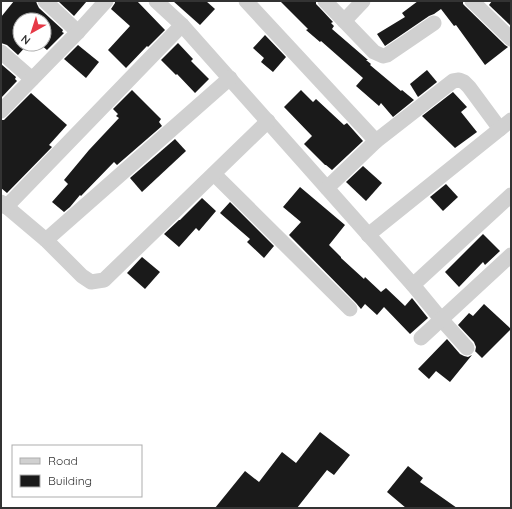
<svg xmlns="http://www.w3.org/2000/svg" width="512" height="509" font-family="Quicksand,sans-serif">
	<style>
		.building { fill: #1a1a1a }
		.lines { fill: none; stroke-linecap: round; stroke-linejoin: round }
		.street { stroke: #d0d0d0; stroke-width: 15 }
	</style>
	<rect width="100%" height="100%" fill="#fff"/>
	<!-- building -->
	<g class="building">
		<path d="M 14,1 L 36,1 L 37,4 L 39,8 L 63,30 L 62,32 L 64,33 L 47,50 L 40,44 L 44,44 L 44,20 L 20,20 L 20,44 L 28,44 L 18,55 L 7,45 L 1,43 L 1,17 Z"/>
		<path d="M 58,1 L 87,1 L 74,16 Z"/>
		<path d="M 115,1 L 137,1 L 165,30 L 148,47 L 147,46 L 126,68 L 108,50 L 130,26 L 111,9 L 115,3 Z"/>
		<path d="M 173,1 L 206,1 L 215,9 L 200,25 Z"/>
		<path d="M 280,1 L 316,1 L 316,4 L 319,7 L 333,22 L 331,23 L 334,26 L 332,29 L 368,60 L 366,60 L 371,64 L 370,65 L 401,91 L 402,90 L 414,100 L 393,117 L 381,103 L 379,106 L 356,86 L 363,78 L 321,41 L 320,42 L 306,30 L 308,29 Z"/>
		<path d="M 418,1 L 463,1 L 463,4 L 466,7 L 505,45 L 508,47 L 485,65 L 456,25 L 454,26 L 441,9 L 434,14 L 429,16 L 385,46 L 377,34 L 405,17 L 402,13 Z"/>
		<path d="M 492,1 L 511,1 L 511,26 L 489,5 Z"/>
		<path d="M 265,35 L 286,57 L 273,72 L 261,62 L 264,58 L 253,48 Z"/>
		<path d="M 178,43 L 193,59 L 191,61 L 209,79 L 195,93 L 177,74 L 176,75 L 161,60 Z"/>
		<path d="M 78,45 L 99,62 L 86,78 L 64,59 Z"/>
		<path d="M 1,64 L 16,77 L 15,79 L 17,81 L 1,98 Z"/>
		<path d="M 427,70 L 437,82 L 418,97 L 410,84 Z"/>
		<path d="M 132,90 L 161,119 L 159,122 L 162,126 L 117,165 L 114,162 L 81,196 L 80,195 L 70,207 L 64,212 L 52,202 L 68,184 L 64,180 L 89,150 L 119,118 L 116,116 L 118,114 L 113,109 Z"/>
		<path d="M 301,90 L 313,102 L 316,99 L 344,125 L 347,123 L 363,141 L 332,170 L 326,165 L 325,165 L 304,144 L 312,136 L 284,107 Z"/>
		<path d="M 453,92 L 467,107 L 461,112 L 477,132 L 455,148 L 422,116 Z"/>
		<path d="M 31,93 L 67,125 L 49,145 L 52,147 L 7,193 L 1,188 L 1,120 L 4,120 Z"/>
		<path d="M 175,139 L 186,151 L 142,192 L 130,178 Z"/>
		<path d="M 363,166 L 382,183 L 366,201 L 346,182 Z"/>
		<path d="M 446,184 L 458,197 L 443,211 L 430,197 Z"/>
		<path d="M 300,187 L 345,225 L 329,245 L 341,257 L 341,258 L 364,279 L 365,277 L 381,292 L 386,288 L 405,306 L 412,298 L 428,318 L 410,334 L 384,307 L 377,315 L 365,304 L 361,309 L 356,303 L 289,235 L 301,222 L 283,207 Z"/>
		<path d="M 202,198 L 216,211 L 199,231 L 196,228 L 179,247 L 164,234 L 179,220 L 180,220 Z"/>
		<path d="M 230,202 L 274,246 L 264,258 L 247,242 L 250,239 L 220,213 Z"/>
		<path d="M 483,234 L 500,251 L 485,265 L 483,262 L 459,287 L 445,272 Z"/>
		<path d="M 142,257 L 160,272 L 145,289 L 127,273 Z"/>
		<path d="M 484,304 L 511,329 L 482,358 L 475,351 L 475,352 L 476,347 L 474,342 L 458,325 L 469,313 L 473,316 Z"/>
		<path d="M 447,339 L 460,354 L 464,356 L 468,357 L 472,355 L 450,382 L 436,371 L 429,379 L 418,369 Z"/>
		<path d="M 320,432 L 350,455 L 334,475 L 327,470 L 297,508 L 215,508 L 245,471 L 259,482 L 282,452 L 296,463 Z"/>
		<path d="M 408,466 L 423,478 L 420,482 L 457,508 L 406,508 L 387,492 Z"/>
	</g>
	<g class="lines">
		<!-- street -->
		<g class="street">
			<path d="M 45,1 L 78,32"/>
			<path d="M 156,1 L 182,25 L 413,285 L 441,319 L 467,348"/>
			<path d="M 246,1 L 376,141 L 453,81 L 459,80 L 464,82 L 469,87 L 500,129"/>
			<path d="M 325,1 L 374,52 L 383,56 L 387,55 L 434,23"/>
			<path d="M 472,1 L 511,39"/>
			<path d="M 344,21 L 363,1"/>
			<path d="M 1,52 L 32,79"/>
			<path d="M 1,111 L 78,32 L 106,1"/>
			<path d="M 214,174 L 350,309"/>
			<path d="M 327,188 L 376,141"/>
			<path d="M 1,202 L 46,240 L 82,276 L 91,282 L 104,280 L 268,121"/>
			<path d="M 6,207 L 182,25"/>
			<path d="M 368,235 L 511,120"/>
			<path d="M 46,240 L 230,78"/>
			<path d="M 413,285 L 475,228 L 511,195"/>
			<path d="M 421,338 L 511,255"/>
		</g>
	</g>
	<!-- border -->
	<rect width="512" height="509" fill="none" stroke="#333333" stroke-width="4"/>
	<!-- legend -->
	<rect x="12" y="445" width="130" height="52" fill="#ffffff" stroke="#adadad"/>
	<rect x="20" y="458" width="20" height="6" fill="#d0d0d0" stroke="#adadad"/>
	<text x="48" y="465" font-size="12" fill="#333333">Road</text>
	<rect x="20" y="475" width="20" height="12" fill="#1a1a1a" stroke="#adadad"/>
	<text x="48" y="485" font-size="12" fill="#333333">Building</text>
	<!-- north arrow -->
	<g transform="translate(32 32) rotate(219)"><circle r="19" fill="#ffffff" stroke="#adadad"/>
	<path d="M0-3L7 15L0 10L-7 15Z" fill="#e63946"/>
	<text y="-6" font-size="11" font-weight="bold" text-anchor="middle" fill="#333333">N</text>
	</g>
</svg>
